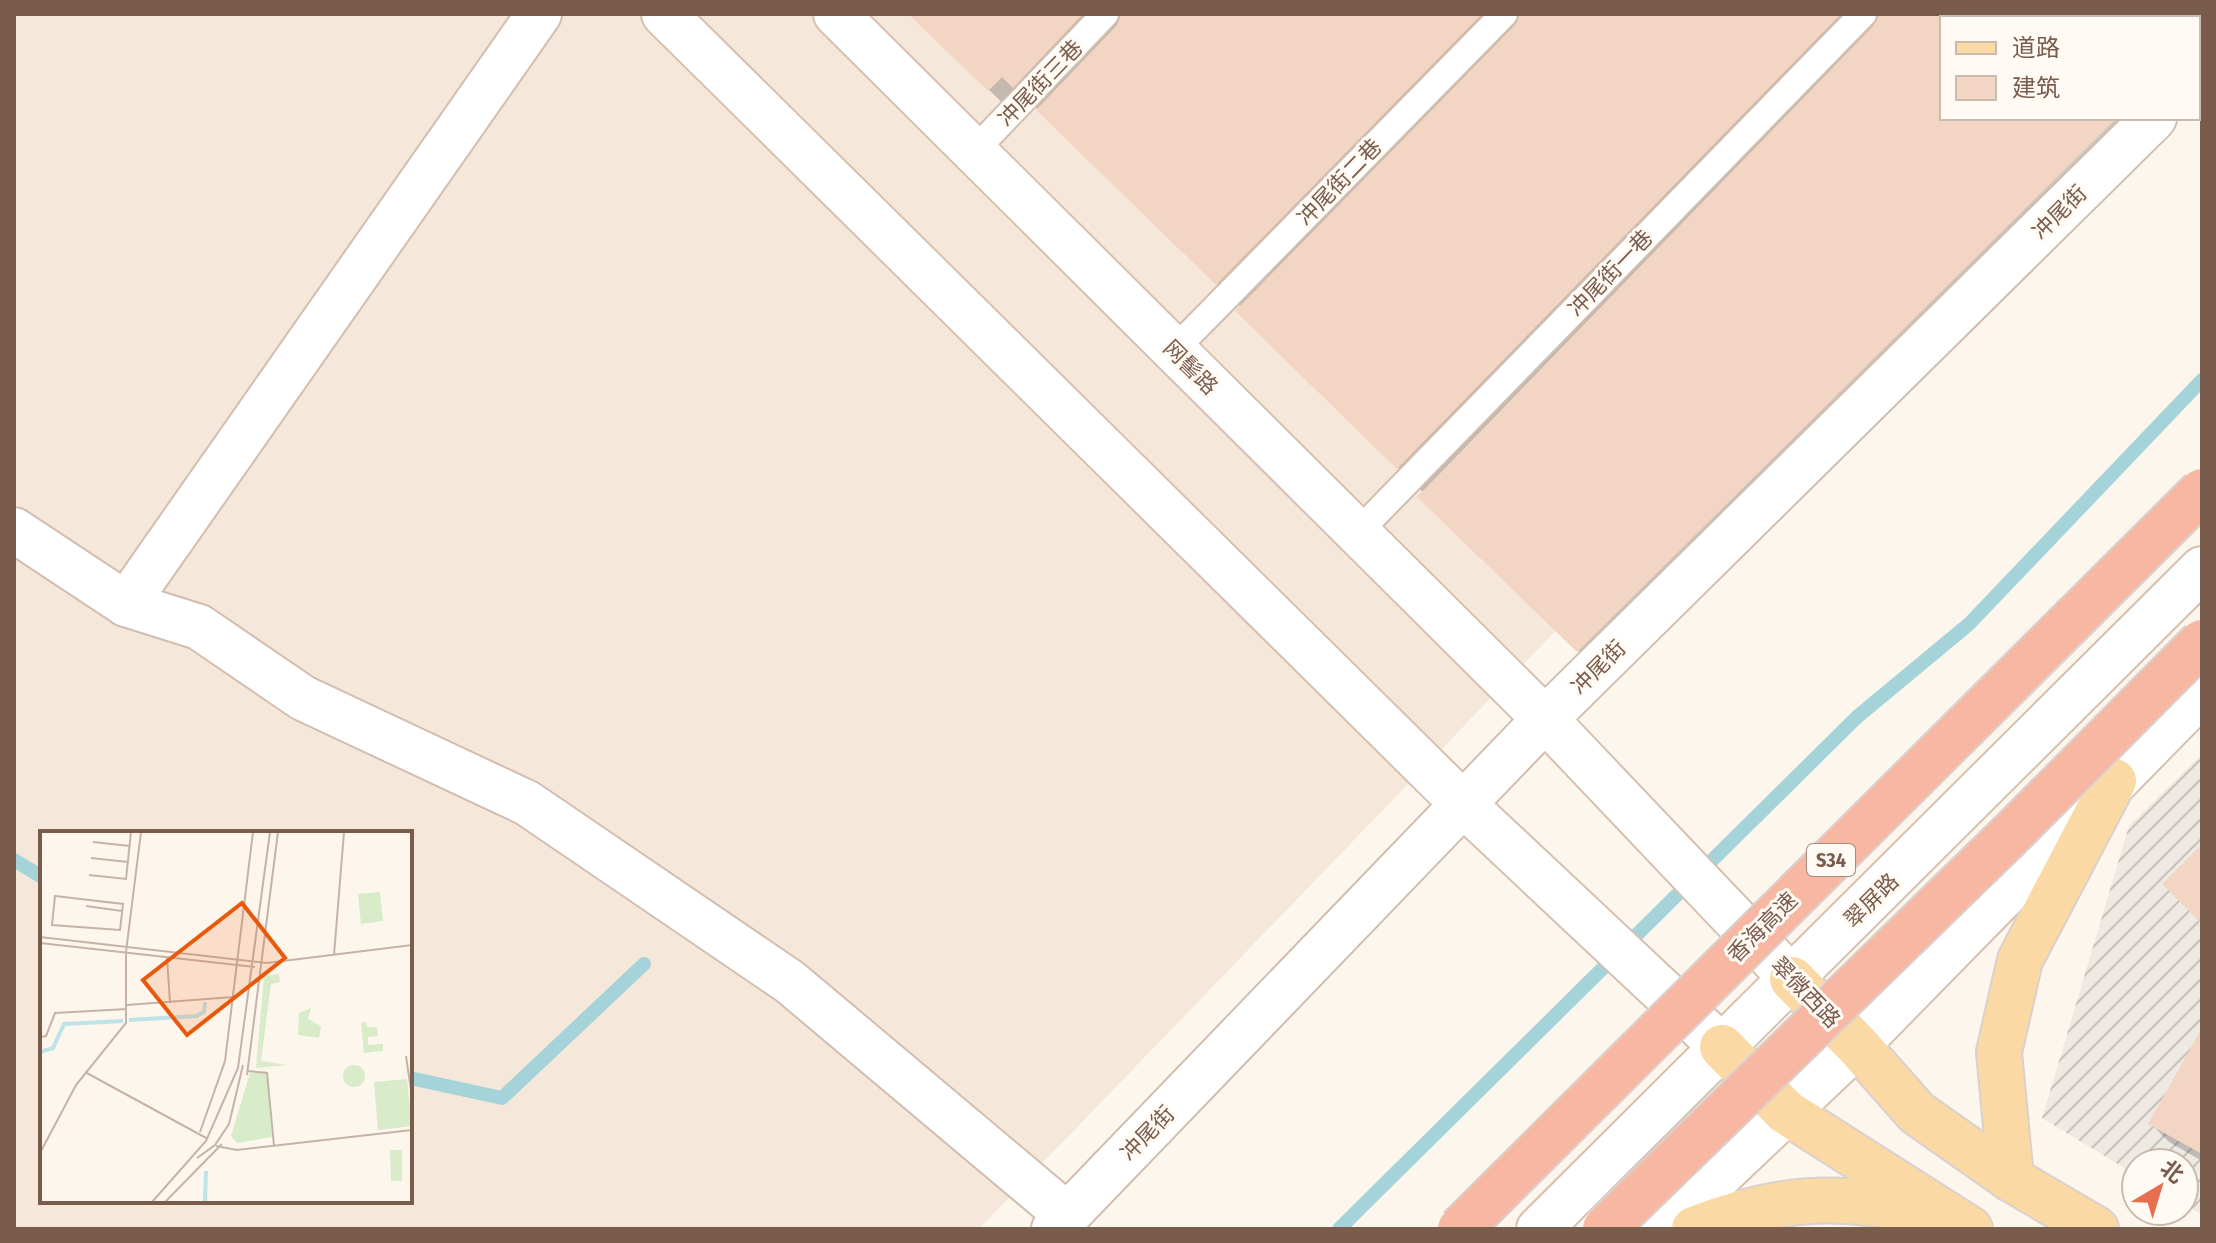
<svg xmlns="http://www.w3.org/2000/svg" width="2216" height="1243" font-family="'Fira Sans Condensed','Noto Sans SC',sans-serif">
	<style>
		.residential { fill: #f5e8da; fill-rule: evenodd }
		.industrial { fill: url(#industrial-furrows) }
		.shadow { fill: #0003 }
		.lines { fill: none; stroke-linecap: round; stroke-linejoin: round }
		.stream { stroke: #a5d3da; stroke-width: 14 }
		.building { fill: #f3d5c3 }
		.service-casing { stroke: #d1beb0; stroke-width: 30 }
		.minor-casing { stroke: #d1beb0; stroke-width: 48 }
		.secondary-casing { stroke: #d6c0b0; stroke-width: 48 }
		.primary-casing { stroke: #dad1cd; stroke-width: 48 }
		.service { stroke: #fff; stroke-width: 26 }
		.minor { stroke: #fff; stroke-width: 44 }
		.secondary { stroke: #fff; stroke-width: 44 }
		.primary { stroke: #fbd9a5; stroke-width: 44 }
		.motorway-bridge-casing { stroke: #dad1cd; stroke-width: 48; stroke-linecap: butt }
		.motorway-bridge { stroke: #f7b7a3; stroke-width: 44 }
		.labels { text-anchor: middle; stroke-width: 6; stroke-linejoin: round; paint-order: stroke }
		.shield { fill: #fffaf3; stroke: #a28b7f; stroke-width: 2 }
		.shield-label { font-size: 20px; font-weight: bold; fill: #7a5c4d }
		.street-label { font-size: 22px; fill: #7a5c4d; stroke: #fffaf3 }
		.inset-river { fill: none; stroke: #bfe3e8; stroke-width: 4 }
		.inset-road { fill: none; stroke: #c5b3a7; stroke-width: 2 }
		.view { fill: #e8590c; fill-opacity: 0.15; stroke: #e8590c; stroke-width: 4 }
		.inset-edge { fill: none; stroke: #7a5c4d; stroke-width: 4 }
	</style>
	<defs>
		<pattern id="industrial-furrows" width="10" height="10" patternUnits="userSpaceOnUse" patternTransform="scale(2)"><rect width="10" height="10" fill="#efe9e4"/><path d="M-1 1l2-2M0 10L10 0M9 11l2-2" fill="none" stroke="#c7c0bb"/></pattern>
	</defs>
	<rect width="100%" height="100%" fill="#fdf6ec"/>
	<!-- residential -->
	<path class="residential" d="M 14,14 L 2150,14 L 2147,18 L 1942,18 L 1942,118 L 2050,118 L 979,1229 L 14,1229 ZM 42,833 L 410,833 L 410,1201 L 42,1201 Z"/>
	<!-- industrial -->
	<path class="industrial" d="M 2202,754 L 2202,1215 L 2184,1204 L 2184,1163 L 2136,1163 L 2136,1175 L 2042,1118 L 2129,826 Z"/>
	<!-- shadow -->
	<g class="shadow">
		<path d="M 910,14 L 2036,14 L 2040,18 L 1942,18 L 1942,118 L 2143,118 L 1602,674 L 1443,521 L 1424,493 L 1261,335 L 1241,307 L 1027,99 L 1013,113 Z"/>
		<path d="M 2202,1082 L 2202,1161 L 2169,1142 L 2150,1123 Z"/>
	</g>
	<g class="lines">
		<!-- stream -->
		<g class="stream">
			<path d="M 14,860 L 42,877"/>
			<path d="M 410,1078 L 502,1098 L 644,964"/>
			<path d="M 1339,1229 L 1857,717 L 1969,624 L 2202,380"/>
		</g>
	</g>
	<!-- building -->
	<g class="building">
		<path d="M 908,14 L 1083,14 L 1013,88 L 1002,77 L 988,91 Z"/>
		<path d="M 1121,14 L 1482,14 L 1216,285 L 1036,110 L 1117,25 Z"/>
		<path d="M 1520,14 L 1841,14 L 1397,469 L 1235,311 L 1515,25 Z"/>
		<path d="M 1879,14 L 1942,14 L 1942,118 L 2117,118 L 1577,652 L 1417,497 L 1874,25 Z"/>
		<path d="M 2202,844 L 2202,924 L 2162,884 Z"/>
		<path d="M 2202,1028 L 2202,1154 L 2148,1124 Z"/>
	</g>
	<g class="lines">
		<defs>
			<g id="service">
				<path d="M 2160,14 L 2164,18"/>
				<path d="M 974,151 L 1105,14"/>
				<path d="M 1174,350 L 1504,14"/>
				<path d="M 1358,532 L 1863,14"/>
			</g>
			<g id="minor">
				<path d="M 2198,75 L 2202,71"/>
				<path d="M 14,530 L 126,604 L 199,627 L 303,698 L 527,803 L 790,982 L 1067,1215"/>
				<path d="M 126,604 L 539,14"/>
				<path d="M 1054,1229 L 1545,719 L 2154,118"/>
			</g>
			<g id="secondary">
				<path d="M 664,14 L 1463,804 L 1722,1047"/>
				<path d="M 836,14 L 1545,719 L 1792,979"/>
				<path d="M 1539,1229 L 2202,569"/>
				<path d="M 1663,1229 L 1857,1045 L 2202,693"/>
			</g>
			<g id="primary">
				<path d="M 1792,979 L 1857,1045 L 1917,1113 L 2011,1179 L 2096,1229"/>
				<path d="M 1722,1047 L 1786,1112 L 1970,1229"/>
				<path d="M 2011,1179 L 1999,1052 L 2020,960 L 2114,781"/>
				<path d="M 1694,1229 C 1774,1197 1841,1192 1925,1214"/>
			</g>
		</defs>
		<!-- service casing -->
		<use href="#service" class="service-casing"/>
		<!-- minor casing -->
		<use href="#minor" class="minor-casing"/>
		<!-- secondary casing -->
		<use href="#secondary" class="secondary-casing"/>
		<!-- primary casing -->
		<use href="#primary" class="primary-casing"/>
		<!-- service -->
		<use href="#service" class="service"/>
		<!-- minor -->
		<use href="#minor" class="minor"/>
		<!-- secondary -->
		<use href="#secondary" class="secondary"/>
		<!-- primary -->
		<use href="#primary" class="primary"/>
		<defs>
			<g id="motorway-bridge">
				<path d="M 1460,1229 L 2202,491"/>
				<path d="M 1605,1229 L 2014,831 L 2202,642"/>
			</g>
		</defs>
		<!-- motorway-bridge casing -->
		<use href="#motorway-bridge" class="motorway-bridge-casing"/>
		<!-- motorway-bridge -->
		<use href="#motorway-bridge" class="motorway-bridge"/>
	</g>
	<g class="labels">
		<!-- shield labels -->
		<rect class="shield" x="1807" y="844" width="48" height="32" rx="6"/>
		<g class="shield-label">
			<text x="1831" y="867">S34</text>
		</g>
		<!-- street labels -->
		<g class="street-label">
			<text transform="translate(1040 83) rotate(-46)" y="8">冲尾街三巷</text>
			<text transform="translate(1339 182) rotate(-46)" y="8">冲尾街二巷</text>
			<text transform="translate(2059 212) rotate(-45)" y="8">冲尾街</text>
			<text transform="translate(1610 273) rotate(-46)" y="8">冲尾街一巷</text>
			<text transform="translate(1191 367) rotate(45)" y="8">网髻路</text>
			<text transform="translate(1598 667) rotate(-45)" y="8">冲尾街</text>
			<text transform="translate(1871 900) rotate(-45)" y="8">翠屏路</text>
			<text transform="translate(1762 927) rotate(-45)" y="8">香海高速</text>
			<text transform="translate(1806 992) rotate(46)" y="8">翠微西路</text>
			<text transform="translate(1147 1133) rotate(-46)" y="8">冲尾街</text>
		</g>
	</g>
	<!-- overview -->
	<g transform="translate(40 831)">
		<rect width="372" height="372" fill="#fdf6ec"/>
		<path d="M 340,61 L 343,90 L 321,93 L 318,63 ZM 239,143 L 240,151 L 231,153 L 221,230 L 248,234 L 216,237 L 224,145 ZM 271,177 L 268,188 L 281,195 L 279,207 L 258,204 L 259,182 ZM 326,191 L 327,196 L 337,196 L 338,205 L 328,206 L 328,214 L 343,213 L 343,220 L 324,222 L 321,192 ZM 367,248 L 372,295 L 338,299 L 334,251 ZM 350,319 L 362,319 L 362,350 L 351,350 Z" fill="#d8ecc9"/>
		<path d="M303 245a11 11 0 1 1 22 0a11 11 0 1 1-22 0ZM 226,240 L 232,306 L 197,312 L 191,305 L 210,242 Z" fill="#d8ecc9"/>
		<path class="inset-river" d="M 89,189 L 156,185 L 164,181 L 165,171M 0,221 L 13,217 L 24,193 L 83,190M 165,371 L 166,340"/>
		<path class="inset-road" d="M 53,11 L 90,15M 51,27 L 88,31M 49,44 L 86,48 L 91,1M 15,65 L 83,73 L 80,99 L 12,94 ZM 46,75 L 82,80M 0,106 L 227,132 L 372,114M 0,112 L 215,136M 294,124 L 304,1M 127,126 L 130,172M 87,174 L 193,166M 0,206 L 6,205 L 15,182 L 87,178M 366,225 L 372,266M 208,240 L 227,242 L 234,315M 45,241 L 168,308M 207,244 L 238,1M 160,301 L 185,230 L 213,1M 176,315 L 197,319 L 372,299M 0,322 L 36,254 L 86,192 L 86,121 L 101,1M 157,327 L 175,314 L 189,293 L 203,234M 112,371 L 166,310 L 198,237 L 230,1M 125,371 L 182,313"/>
		<path class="view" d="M 202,72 L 245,127 L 147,204 L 103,149 Z"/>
		<rect width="372" height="372" class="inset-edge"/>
	</g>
	<!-- border -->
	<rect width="2216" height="1243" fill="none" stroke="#7a5c4d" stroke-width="32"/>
	<!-- legend -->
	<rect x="1940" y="16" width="260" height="104" fill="#fffaf3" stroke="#cabbb1" stroke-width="2"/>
	<rect x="1956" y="42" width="40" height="12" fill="#fbd9a5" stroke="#cabbb1" stroke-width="2"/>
	<text x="2012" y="56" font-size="24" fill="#7a5c4d">道路</text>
	<rect x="1956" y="76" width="40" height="24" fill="#f3d5c3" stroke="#cabbb1" stroke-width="2"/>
	<text x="2012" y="96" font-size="24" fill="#7a5c4d">建筑</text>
	<!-- north arrow -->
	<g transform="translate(2160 1187) rotate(38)"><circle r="38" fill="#fffaf3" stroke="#cabbb1" stroke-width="2"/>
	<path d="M0-6L14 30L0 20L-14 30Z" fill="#e76f51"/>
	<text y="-12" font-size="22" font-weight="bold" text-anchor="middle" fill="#7a5c4d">北</text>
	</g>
</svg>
